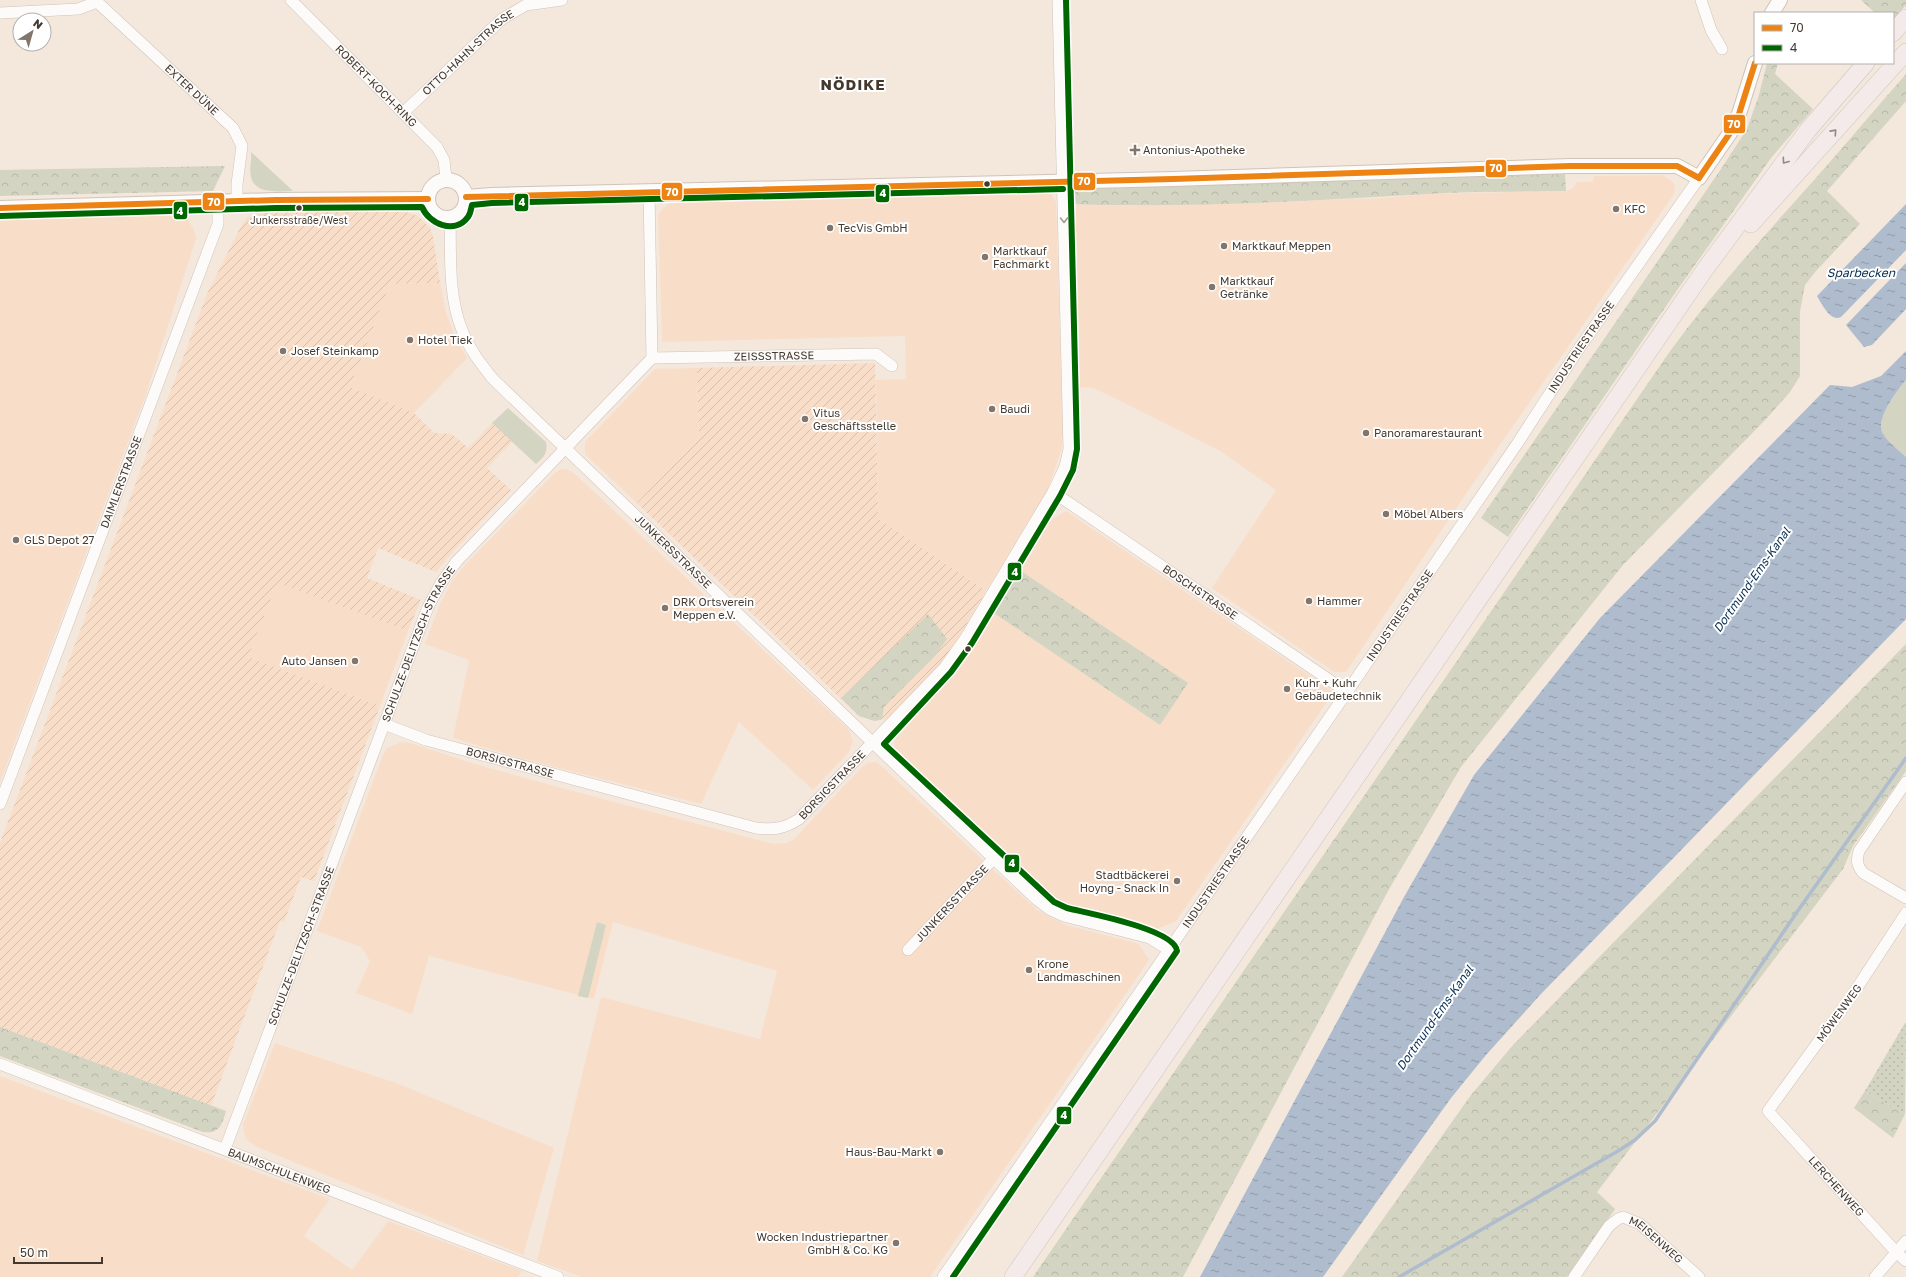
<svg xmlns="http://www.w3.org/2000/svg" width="1906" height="1277" font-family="'Golos Text',sans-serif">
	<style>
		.built { fill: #f8dec9 }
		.industrial { fill: url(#industrial-furrows) }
		.grass { fill: #d3d4c1 }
		.forest { fill: url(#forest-crowns) }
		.park { fill: url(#park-dots) }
		.water { fill: url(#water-ripples) }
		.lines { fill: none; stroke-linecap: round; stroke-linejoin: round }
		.stream { stroke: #afbccd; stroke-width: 3.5 }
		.minor-casing { stroke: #cfc4ba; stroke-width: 12 }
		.tertiary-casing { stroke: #cfc4ba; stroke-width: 16 }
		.primary-casing { stroke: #cec7c1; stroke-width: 18 }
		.minor { stroke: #fdfbfa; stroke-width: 11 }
		.tertiary { stroke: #fdfbfa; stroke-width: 14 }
		.primary { stroke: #f4eae9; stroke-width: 17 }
		.bus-1-casing { stroke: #fff; stroke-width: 9 }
		.bus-2-casing { stroke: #fff; stroke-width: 9 }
		.bus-1 { stroke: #ed8313; stroke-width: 6 }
		.bus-2 { stroke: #060; stroke-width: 6 }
		.oneway { stroke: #938983 }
		.oneway2 { stroke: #a09a94 }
		.poi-dot { fill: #82766c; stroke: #fff; stroke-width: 1.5 }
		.bus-dot { fill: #44392f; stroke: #fff; stroke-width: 1.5 }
		.labels { text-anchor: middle; stroke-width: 4; stroke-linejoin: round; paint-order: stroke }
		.bus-label { font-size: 10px; fill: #44392f; stroke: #fff }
		.street-label { font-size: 11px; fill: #44392f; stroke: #fff }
		.poi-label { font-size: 11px; fill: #44392f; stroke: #fff; text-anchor: start }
		.water-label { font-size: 12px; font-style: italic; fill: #072e53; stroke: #fff }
		.district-label { font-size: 15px; font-weight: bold; letter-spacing: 1px; fill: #44392f; stroke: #fff }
		.line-badge { stroke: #fff; stroke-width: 1.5 }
		.badge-label { font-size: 11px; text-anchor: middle; font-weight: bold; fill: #fff }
	</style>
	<defs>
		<pattern id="industrial-furrows" width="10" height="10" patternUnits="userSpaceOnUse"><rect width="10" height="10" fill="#f8dec9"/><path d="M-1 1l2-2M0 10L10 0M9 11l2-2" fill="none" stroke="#d6bfad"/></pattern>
		<pattern id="forest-crowns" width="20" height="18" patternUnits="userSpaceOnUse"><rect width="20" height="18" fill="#d3d4c1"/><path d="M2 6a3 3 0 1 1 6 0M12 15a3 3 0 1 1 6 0" fill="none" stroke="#b6b7a6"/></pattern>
		<pattern id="park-dots" width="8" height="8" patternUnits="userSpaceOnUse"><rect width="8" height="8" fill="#d3d4c1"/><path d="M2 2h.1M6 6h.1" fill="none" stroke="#b6b7a6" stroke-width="1.8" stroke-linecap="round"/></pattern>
		<pattern id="water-ripples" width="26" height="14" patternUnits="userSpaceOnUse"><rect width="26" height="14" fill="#afbccd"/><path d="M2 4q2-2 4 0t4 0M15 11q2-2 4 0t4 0" fill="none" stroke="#909aa7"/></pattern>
	</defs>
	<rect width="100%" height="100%" fill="#f4e7dc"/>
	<!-- built -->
	<g class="built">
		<path d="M 1662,175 L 1673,182 L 1675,187 L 1674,194 L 1470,488 L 1346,672 L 1334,672 L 1212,588 L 1276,490 L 1220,451 L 1121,401 L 1093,388 L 1073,387 L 1067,204 L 1130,206 L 1385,198 L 1427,194 L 1566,191 L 1573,188 L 1577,182 L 1593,182 L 1594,176 Z"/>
		<path d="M 1039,188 L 1050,193 L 1056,202 L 1063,437 L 1061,451 L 1048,489 L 986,591 L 878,518 L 876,380 L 906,379 L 905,336 L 662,342 L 658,214 L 669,203 L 890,197 L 890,191 Z"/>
		<path d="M 180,214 L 188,220 L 194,230 L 196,238 L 176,301 L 146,394 L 0,782 L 0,218 Z"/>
		<path d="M 440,283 L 446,313 L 456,339 L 467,358 L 414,413 L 350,387 L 390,284 Z"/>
		<path d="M 697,368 L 699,438 L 637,503 L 585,454 L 585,442 L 655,369 Z"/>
		<path d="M 561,469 L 566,469 L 575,474 L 849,730 L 853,741 L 849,752 L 813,790 L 739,722 L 701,804 L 520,758 L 453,738 L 469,660 L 425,644 L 440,604 L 452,581 L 465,565 L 555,473 Z"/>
		<path d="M 1066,511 L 1332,691 L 1331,696 L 1176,921 L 1157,929 L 1056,902 L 899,755 L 895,749 L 894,738 L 898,731 L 952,673 L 991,611 L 1160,725 L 1187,683 L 1018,569 L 1049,521 Z"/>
		<path d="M 277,582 L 408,631 L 380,706 L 248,657 Z"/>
		<path d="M 401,742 L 410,743 L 478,765 L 565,789 L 773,844 L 787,843 L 794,839 L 862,767 L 868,763 L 875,762 L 878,763 L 1037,910 L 1066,925 L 1139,944 L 1149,960 L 930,1277 L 582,1277 L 537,1261 L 601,997 L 760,1039 L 777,971 L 613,922 L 594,999 L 429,956 L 412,1014 L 356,993 L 370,961 L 361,947 L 317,931 L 383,755 L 387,748 Z"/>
		<path d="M 275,1043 L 396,1083 L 554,1148 L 523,1255 L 257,1147 L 248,1141 L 244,1134 L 243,1125 Z"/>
		<path d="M 0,1076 L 330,1199 L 304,1236 L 352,1270 L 388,1221 L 522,1271 L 518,1277 L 0,1277 Z"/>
	</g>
	<!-- industrial -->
	<g class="industrial">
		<path d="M 400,210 L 418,216 L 430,228 L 433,236 L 440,283 L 390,284 L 350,387 L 414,413 L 434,433 L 452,434 L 468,448 L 492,423 L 512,442 L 487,468 L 511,490 L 457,547 L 436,572 L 378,548 L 367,578 L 421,600 L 408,631 L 277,583 L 248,657 L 380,706 L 314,881 L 301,877 L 284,922 L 280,921 L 211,1106 L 0,1027 L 0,843 L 207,294 L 241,226 L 247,218 L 255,214 L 263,212 Z"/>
		<path d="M 875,363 L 878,518 L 986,591 L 953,647 L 944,660 L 890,718 L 875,721 L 859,716 L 637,503 L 699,438 L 697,368 Z"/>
	</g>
	<!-- grass -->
	<g class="grass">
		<path d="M 251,152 L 293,191 C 280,191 255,195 251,177 C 249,169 252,160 251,152 Z"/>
		<path d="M 1906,380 L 1906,457 C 1899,450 1886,441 1882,432 C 1876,419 1897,390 1906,380 Z"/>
		<path d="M 508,408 L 546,442 C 548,453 544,457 536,464 L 492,423 Z"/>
		<path d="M 597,922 L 606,925 L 588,998 L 578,996 Z"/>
	</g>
	<!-- forest -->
	<g class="forest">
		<path d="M 1861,0 L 1906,0 L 1906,5 L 1893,20 L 1893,13 L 1875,13 Z"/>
		<path d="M 1767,63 L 1778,63 L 1775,74 L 1813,109 L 1771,158 L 1675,293 L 1508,537 L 1481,518 L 1723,166 L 1747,129 L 1759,95 Z"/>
		<path d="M 1906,74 L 1906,101 L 1827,191 L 1860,224 L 1816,271 L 1805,285 L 1800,311 L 1800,376 L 1790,392 L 1767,418 L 1623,565 L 1461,767 L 1388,891 L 1183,1277 L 1033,1277 L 1668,354 C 1713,292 1764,236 1815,179 C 1845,145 1875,109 1906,74 Z"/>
		<path d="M 225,166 L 213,191 L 0,196 L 0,170 Z"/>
		<path d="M 1565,174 L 1566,191 C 1520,192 1473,191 1427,194 C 1307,201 1187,208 1067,204 L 1072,192 L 1087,185 Z"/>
		<path d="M 1018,569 L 1188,683 L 1160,725 L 991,611 Z"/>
		<path d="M 928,614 L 947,639 L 935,656 L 884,707 L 882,719 L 875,721 L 859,716 L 841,698 Z"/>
		<path d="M 1906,644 L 1906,771 L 1853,846 L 1843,869 L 1597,1192 L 1615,1209 L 1567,1277 L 1342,1277 L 1471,1095 L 1513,1045 Z"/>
		<path d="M 0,1027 L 226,1111 C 222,1125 219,1134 203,1132 L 0,1056 Z"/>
		<path d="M 1865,1091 L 1905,1114 L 1893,1138 L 1854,1108 Z"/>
	</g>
	<!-- park -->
	<path class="park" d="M 1905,1023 L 1906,1023 L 1905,1114 L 1865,1091 Z"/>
	<!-- water -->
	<g class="water">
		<path d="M 1906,204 L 1906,250 L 1841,317 C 1830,322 1822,304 1817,296 Z"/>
		<path d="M 1906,263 L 1906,309 L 1872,345 L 1864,347 L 1846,325 Z"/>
		<path d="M 1906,351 L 1906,380 C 1897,390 1876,419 1882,432 C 1886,441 1899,450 1906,457 L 1906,619 L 1541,994 L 1486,1055 L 1451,1098 L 1323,1277 L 1200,1277 L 1404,897 L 1474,775 L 1600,618 L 1830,385 L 1852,387 L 1881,376 Z"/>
	</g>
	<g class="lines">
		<!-- stream -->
		<path class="stream" d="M 1399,1277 L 1618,1151 L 1635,1140 L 1655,1121 L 1797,912 L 1906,758"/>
		<defs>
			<g id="minor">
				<path id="s1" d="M 95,0 L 233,128 L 242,146 L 237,184 L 237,202"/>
				<path id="s2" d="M 291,0 L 437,147 L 444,160 L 446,179"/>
				<path d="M 1701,0 L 1711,30 L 1722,49"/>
				<path d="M 0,13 L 78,9 L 97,2"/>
				<path id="s3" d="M 403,113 L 502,19 L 526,5 L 562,0"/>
				<path id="s4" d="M 450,218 C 451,255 448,296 462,330 C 469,349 481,364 493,379 L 1036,899 L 1049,909 L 1064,916 L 1150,938 L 1169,950"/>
				<path id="s5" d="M 652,358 L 876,354 L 892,366"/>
				<path id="s6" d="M 1053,492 L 1347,692"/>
				<path id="s7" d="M 384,724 L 426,740 L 756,828 C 773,830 784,829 799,819 L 945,667 L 965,639 L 1053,492 L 1065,467 L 1069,449 L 1058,0"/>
				<path d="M 1906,782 L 1859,851 C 1856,861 1857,865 1863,873 L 1906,898"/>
				<path id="s8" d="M 0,804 L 218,224 L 218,203"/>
				<path id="s9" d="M 1906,913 L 1853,994 L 1768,1111 L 1897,1253 L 1906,1261"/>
				<path id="s10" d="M 908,950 L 995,857"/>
				<path id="s11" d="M 0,1064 L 558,1277"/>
				<path id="s12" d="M 225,1149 L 428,607 L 441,583 L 457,561 L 652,358 L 649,191"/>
				<path id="s13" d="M 943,1277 L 1347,692 L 1517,444 L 1578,350 L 1699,178"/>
				<path id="s14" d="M 1574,1277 L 1609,1226 L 1618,1219 L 1623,1217 L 1640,1224 L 1699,1277"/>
				<path d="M 1875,1277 L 1906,1241"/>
			</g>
			<g id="tertiary">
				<path d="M 1772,13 L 1780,0"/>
				<circle cx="447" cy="199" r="19"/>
				<path d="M 466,197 L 492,195 L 1173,179 L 1570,166 L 1677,166 L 1699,178 L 1730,133 L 1739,114 L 1755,63"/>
				<path d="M 0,208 L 276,200 L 428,199"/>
			</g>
			<g id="primary">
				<path d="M 1893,33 L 1906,18"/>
				<path d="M 1751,224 L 1906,52"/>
				<path d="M 1013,1277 L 1706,268 L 1808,130 L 1866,63"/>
			</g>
		</defs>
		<!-- minor casing -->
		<use href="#minor" class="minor-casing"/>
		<!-- tertiary casing -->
		<use href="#tertiary" class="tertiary-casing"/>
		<!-- primary casing -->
		<use href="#primary" class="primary-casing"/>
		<!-- minor -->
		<use href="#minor" class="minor"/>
		<!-- tertiary -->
		<use href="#tertiary" class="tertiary"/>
		<!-- primary -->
		<use href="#primary" class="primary"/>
		<defs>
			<g id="bus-1">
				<path d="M 1699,178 L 1730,133 L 1739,114 L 1755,63"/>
				<path d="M 466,197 L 1173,179 L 1570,166 L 1677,166 L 1699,178"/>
				<path d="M 0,208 L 276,200 L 428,199"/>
			</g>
			<g id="bus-2">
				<path d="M 0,216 L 276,208 L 422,207 C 429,224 455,235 468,217 C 471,213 471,208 472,205 L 492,203 L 1063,189"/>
				<path d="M 953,1277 L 1177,951 C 1175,929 1086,913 1067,908 L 1054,902 L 884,744 L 951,672 L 972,643 L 1060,496 L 1073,470 L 1077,449 L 1066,0"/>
			</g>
		</defs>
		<!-- bus-1 casing -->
		<use href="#bus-1" class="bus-1-casing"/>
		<!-- bus-2 casing -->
		<use href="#bus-2" class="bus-2-casing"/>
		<!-- bus-1 -->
		<use href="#bus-1" class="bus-1"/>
		<!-- bus-2 -->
		<use href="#bus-2" class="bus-2"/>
	</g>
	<!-- one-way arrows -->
	<defs><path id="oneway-chevron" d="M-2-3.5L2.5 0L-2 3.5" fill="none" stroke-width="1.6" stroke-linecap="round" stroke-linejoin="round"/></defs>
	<g class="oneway">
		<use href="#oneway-chevron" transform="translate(1834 132) rotate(-48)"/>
		<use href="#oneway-chevron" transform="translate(1785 161) rotate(126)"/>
	</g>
	<use class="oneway2" href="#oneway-chevron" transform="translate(1064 220) rotate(89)"/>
	<!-- markers -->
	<g class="poi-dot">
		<path d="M1133 144h4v4h4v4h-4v4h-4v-4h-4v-4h4z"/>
		<circle cx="1616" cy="209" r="4"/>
		<circle cx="830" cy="228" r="4"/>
		<circle cx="1224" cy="246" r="4"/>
		<circle cx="985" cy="257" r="4"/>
		<circle cx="1212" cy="287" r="4"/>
		<circle cx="410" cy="340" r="4"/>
		<circle cx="283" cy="351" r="4"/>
		<circle cx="992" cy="409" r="4"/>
		<circle cx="805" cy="419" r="4"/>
		<circle cx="1366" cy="433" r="4"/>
		<circle cx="1386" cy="514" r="4"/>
		<circle cx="16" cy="540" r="4"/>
		<circle cx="1309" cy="601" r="4"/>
		<circle cx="665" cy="608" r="4"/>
		<circle cx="355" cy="661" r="4"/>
		<circle cx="1287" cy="689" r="4"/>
		<circle cx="1177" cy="881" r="4"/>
		<circle cx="1029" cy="970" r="4"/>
		<circle cx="940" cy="1152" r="4"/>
		<circle cx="896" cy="1243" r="4"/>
	</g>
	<g class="bus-dot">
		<circle cx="987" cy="184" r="3.5"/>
		<circle cx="299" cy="208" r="3.5"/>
		<circle cx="968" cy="649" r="3.5"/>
	</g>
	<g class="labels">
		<!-- bus labels -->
		<g class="bus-label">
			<text x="299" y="224">Junkersstraße/West</text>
		</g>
		<!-- street labels -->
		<g class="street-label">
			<text dy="4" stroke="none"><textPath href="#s3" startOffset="89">OTTO-HAHN-STRASSE</textPath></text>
			<text dy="4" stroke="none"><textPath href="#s2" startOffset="121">ROBERT-KOCH-RING</textPath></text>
			<text dy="4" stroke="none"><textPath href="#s1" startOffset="132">EXTER DÜNE</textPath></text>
			<text dy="4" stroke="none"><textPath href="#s13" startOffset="1128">INDUSTRIESTRASSE</textPath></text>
			<text dy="4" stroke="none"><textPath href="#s5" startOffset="122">ZEISSSTRASSE</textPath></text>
			<text dy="4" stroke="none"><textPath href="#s8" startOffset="344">DAIMLERSTRASSE</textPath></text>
			<text dy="4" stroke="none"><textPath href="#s4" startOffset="421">JUNKERSSTRASSE</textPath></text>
			<text dy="4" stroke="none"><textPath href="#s6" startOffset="178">BOSCHSTRASSE</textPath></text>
			<text dy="4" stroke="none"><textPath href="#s13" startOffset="804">INDUSTRIESTRASSE</textPath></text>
			<text dy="4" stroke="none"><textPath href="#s12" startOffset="541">SCHULZE-DELITZSCH-STRASSE</textPath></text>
			<text dy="4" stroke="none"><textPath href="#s7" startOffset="132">BORSIGSTRASSE</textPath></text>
			<text dy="4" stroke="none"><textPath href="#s7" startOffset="479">BORSIGSTRASSE</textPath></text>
			<text dy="4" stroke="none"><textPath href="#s13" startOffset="480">INDUSTRIESTRASSE</textPath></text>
			<text dy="4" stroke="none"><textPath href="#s10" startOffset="64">JUNKERSSTRASSE</textPath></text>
			<text dy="4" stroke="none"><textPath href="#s12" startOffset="217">SCHULZE-DELITZSCH-STRASSE</textPath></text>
			<text transform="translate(1839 1013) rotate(-54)" y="4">MÖWENWEG</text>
			<text dy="4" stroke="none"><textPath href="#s11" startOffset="299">BAUMSCHULENWEG</textPath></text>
			<text dy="4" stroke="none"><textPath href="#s9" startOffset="343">LERCHENWEG</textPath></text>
			<text dy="4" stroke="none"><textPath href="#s14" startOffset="119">MEISENWEG</textPath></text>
		</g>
		<!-- poi labels -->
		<g class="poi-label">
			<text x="1143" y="154">Antonius-Apotheke</text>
			<text x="1624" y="213">KFC</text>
			<text x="838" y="232">TecVis GmbH</text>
			<text x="1232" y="250">Marktkauf Meppen</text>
			<text x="993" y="255">Marktkauf<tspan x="993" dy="13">Fachmarkt</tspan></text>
			<text x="1220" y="285">Marktkauf<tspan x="1220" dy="13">Getränke</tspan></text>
			<text x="418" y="344">Hotel Tiek</text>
			<text x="291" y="355">Josef Steinkamp</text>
			<text x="1000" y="413">Baudi</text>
			<text x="813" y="417">Vitus<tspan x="813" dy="13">Geschäftsstelle</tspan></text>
			<text x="1374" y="437">Panoramarestaurant</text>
			<text x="1394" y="518">Möbel Albers</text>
			<text x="24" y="544">GLS Depot 27</text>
			<text x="1317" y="605">Hammer</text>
			<text x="673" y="606">DRK Ortsverein<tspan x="673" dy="13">Meppen e.V.</tspan></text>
			<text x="347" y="665" text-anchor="end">Auto Jansen</text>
			<text x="1295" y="687">Kuhr + Kuhr<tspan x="1295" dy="13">Gebäudetechnik</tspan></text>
			<text x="1169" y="879" text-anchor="end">Stadtbäckerei<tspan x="1169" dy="13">Hoyng - Snack In</tspan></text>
			<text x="1037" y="968">Krone<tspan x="1037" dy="13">Landmaschinen</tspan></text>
			<text x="932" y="1156" text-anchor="end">Haus-Bau-Markt</text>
			<text x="888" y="1241" text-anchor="end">Wocken Industriepartner<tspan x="888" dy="13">GmbH &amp; Co. KG</tspan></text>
		</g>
		<!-- water labels -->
		<g class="water-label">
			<text x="1861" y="277">Sparbecken</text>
			<text transform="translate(1752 580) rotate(-55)" y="4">Dortmund-Ems-Kanal</text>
			<text transform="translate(1435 1018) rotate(-55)" y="4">Dortmund-Ems-Kanal</text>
		</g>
		<!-- district labels -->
		<g class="district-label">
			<text x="853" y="90">NÖDIKE</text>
		</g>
	</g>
	<g class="line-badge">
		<rect x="1723" y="114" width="23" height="20" rx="4" fill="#ed8313"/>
		<rect x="1485" y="159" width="22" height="19" rx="4" fill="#ed8313"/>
		<rect x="1073" y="172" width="23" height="19" rx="4" fill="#ed8313"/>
		<rect x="661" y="182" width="22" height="19" rx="4" fill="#ed8313"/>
		<rect x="875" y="184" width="15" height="19" rx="4" fill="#060"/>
		<rect x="202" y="192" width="23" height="19" rx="4" fill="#ed8313"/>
		<rect x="514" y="193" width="15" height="19" rx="4" fill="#060"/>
		<rect x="173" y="201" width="15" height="19" rx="4" fill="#060"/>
		<rect x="1007" y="562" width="15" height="19" rx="4" fill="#060"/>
		<rect x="1004" y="854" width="16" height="19" rx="4" fill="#060"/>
		<rect x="1056" y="1106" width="16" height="19" rx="4" fill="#060"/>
	</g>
	<g class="badge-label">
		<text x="1734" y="128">70</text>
		<text x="1496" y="172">70</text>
		<text x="1084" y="185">70</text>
		<text x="672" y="196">70</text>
		<text x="883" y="197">4</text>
		<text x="214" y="206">70</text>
		<text x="522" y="206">4</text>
		<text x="180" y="215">4</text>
		<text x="1015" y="576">4</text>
		<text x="1012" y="867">4</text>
		<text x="1064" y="1119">4</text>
	</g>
	<!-- legend -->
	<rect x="1754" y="12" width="140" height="52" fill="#ffffff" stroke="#b4b0ac"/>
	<rect x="1762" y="25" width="20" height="6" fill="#ed8313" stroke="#b4b0ac"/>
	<text x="1790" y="32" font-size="12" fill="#44392f">70</text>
	<rect x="1762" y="45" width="20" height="6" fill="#006600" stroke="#b4b0ac"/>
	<text x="1790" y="52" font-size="12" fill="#44392f">4</text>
	<!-- north arrow -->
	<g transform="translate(32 32) rotate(37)"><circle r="19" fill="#ffffff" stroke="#b4b0ac"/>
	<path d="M0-3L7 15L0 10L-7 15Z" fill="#82766c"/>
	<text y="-6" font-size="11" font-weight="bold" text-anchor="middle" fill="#44392f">N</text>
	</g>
	<!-- scale -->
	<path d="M14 1257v6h88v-6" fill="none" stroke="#44392f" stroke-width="2"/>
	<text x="20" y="1257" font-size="12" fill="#44392f" stroke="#ffffff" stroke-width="3" paint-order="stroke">50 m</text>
</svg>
